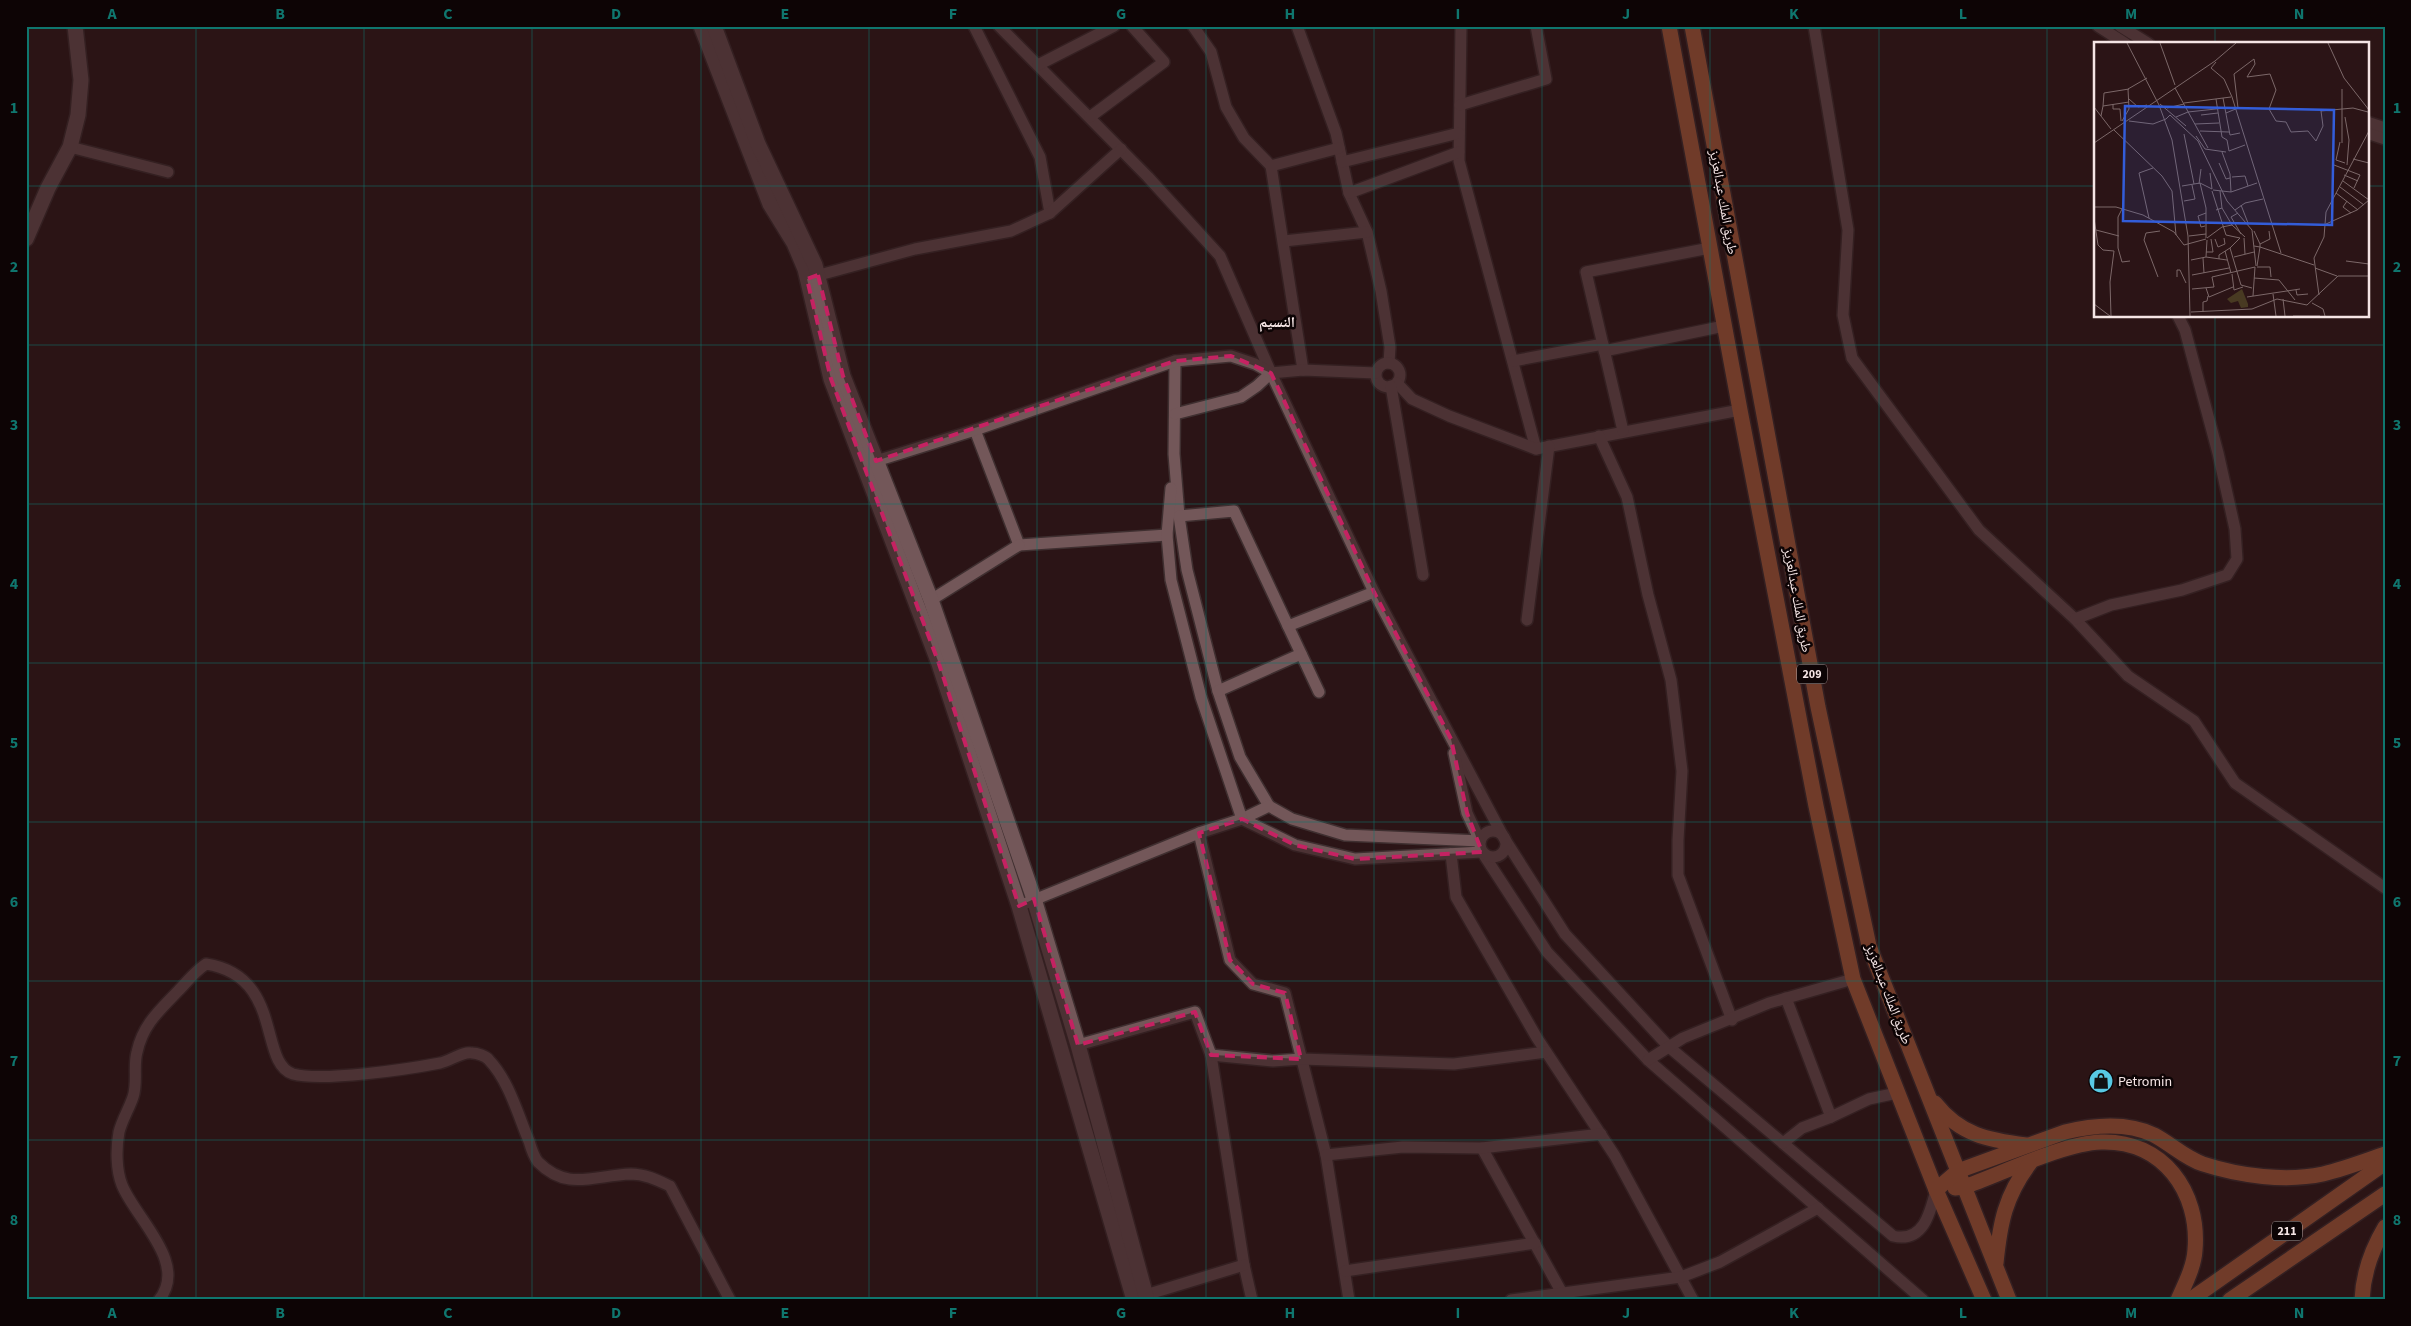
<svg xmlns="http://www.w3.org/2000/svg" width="2411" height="1326" font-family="'Source Sans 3','Noto Naskh Arabic',sans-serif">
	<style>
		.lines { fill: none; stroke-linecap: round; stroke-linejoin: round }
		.street-casing { stroke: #3f2f30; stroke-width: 14 }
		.secondary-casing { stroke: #3f2f30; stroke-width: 18 }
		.primary-casing { stroke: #3f2f30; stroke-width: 18 }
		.street { stroke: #735759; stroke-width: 11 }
		.secondary { stroke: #735759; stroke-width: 15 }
		.primary { stroke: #c36c42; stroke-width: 15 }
		.marked { fill: none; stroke: #c52262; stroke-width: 4; stroke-dasharray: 10 6; stroke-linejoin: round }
		.grid { fill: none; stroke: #0f766e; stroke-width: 1; stroke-opacity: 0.55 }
		.labels { text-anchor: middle; stroke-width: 5; stroke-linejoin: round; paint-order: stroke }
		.shield { fill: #0d0405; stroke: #afa2a2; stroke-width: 1 }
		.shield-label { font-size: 12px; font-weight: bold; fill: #f5e5e5 }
		.street-label { font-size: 14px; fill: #f5e5e5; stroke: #0d0405 }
		.poi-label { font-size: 14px; fill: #f5e5e5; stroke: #0d0405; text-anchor: start }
		.neighbourhood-label { font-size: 15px; font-weight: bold; fill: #f5e5e5; stroke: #0d0405 }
		.inset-road { fill: none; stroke: #7c6869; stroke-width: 1 }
		.view { fill: #335dd9; fill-opacity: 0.15; stroke: #335dd9; stroke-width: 2.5 }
		.inset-edge { fill: none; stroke: #f5e5e5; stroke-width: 2.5 }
		.neatline { fill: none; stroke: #0f766e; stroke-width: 2 }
		.grid-label { font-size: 16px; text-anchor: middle; font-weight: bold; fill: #0f766e }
	</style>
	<rect width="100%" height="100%" fill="#2b1416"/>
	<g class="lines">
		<defs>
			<g id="street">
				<path d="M 974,26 L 1040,157 L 1050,213"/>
				<path d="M 999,26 L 1148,177 L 1220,256 L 1271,373 L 1374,592 L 1504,838 L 1565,934 L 1669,1047 L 1893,1236 C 1923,1243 1930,1214 1936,1190"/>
				<path d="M 1193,26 L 1211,52 L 1226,107 L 1244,138 L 1271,166"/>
				<path d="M 1297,26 L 1336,133 L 1349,193 L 1367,232 L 1381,291 L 1390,347 L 1389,363"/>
				<path d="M 1461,26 L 1459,161 L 1536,449"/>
				<path d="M 1814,26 L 1848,230 L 1843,315 L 1852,358 L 1979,530 L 2075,619 L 2128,676 L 2194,721 L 2235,783 L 2385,888"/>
				<path d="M 2098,26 L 2126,44"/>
				<path d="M 2120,26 L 2149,44"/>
				<path d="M 1038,65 L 1114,26"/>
				<path d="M 1460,105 L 1546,79 L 1536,26"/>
				<path d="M 1090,117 L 1164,62 L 1132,26"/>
				<path d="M 2367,122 L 2385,128"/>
				<path d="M 2367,133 L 2385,139"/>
				<path d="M 70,147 L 168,172"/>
				<path d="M 1342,162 L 1459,133"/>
				<path d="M 1349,193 L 1459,152"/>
				<path d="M 1284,241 L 1367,232"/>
				<path d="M 812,277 L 915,249 L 1011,231 L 1050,213 L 1121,149"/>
				<path d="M 1604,351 L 1724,326"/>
				<path d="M 1175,361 L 1174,454 L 1179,516 L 1187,570 L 1218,691 L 1240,757 L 1269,806 L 1292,819 L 1345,835 L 1480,841 L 1467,813 L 1454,753"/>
				<path d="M 1513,361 L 1603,344"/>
				<circle cx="1388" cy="375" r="12"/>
				<path d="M 1303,370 L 1271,166 L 1339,148"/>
				<path d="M 1397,383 L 1412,399 L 1449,416 L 1536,449 L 1740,410"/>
				<path d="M 1391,386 L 1423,575"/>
				<path d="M 1175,414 L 1241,397 L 1257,386 L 1271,373"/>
				<path d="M 975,430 L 1019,545 L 1167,535"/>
				<path d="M 1623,431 L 1586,272 L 1710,248"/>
				<path d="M 1599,436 L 1627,497 L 1648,595 L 1671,680 L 1682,771 L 1678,840 L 1678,875 L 1732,1020"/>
				<path d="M 876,461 L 975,430 L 1175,361 L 1231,356 L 1255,364 L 1271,373 L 1303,370 L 1376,373"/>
				<path d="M 1179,516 L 1234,511 L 1319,692"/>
				<path d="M 931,600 L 1019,545"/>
				<path d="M 2075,619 L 2111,605 L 2182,590 L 2227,575 L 2237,559 L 2235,529 L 2218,453 L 2185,330 L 2178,316"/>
				<path d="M 1527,620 L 1549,446"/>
				<path d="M 1288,626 L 1374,592"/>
				<path d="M 1218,691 L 1301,654"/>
				<path d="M 1242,819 L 1295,845 L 1355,859 L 1482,852 L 1547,952 L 1648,1060 L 1923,1300"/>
				<path d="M 1242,819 L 1269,806"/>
				<circle cx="1493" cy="844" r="13"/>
				<path d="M 1199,833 L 1230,960 L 1253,984 L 1285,993 L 1326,1155 L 1349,1300"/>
				<path d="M 1451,854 L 1456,897 L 1537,1038 L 1615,1156 L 1693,1300"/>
				<path d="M 1019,906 L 1199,833 L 1242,819 L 1201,697 L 1171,580 L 1167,535 L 1171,488"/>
				<path d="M 1786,998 L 1831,1117"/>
				<path d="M 1078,1045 L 1195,1012 L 1211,1055 L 1244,1265 L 1252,1300"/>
				<path d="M 1211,1055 L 1273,1061 L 1301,1059 L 1454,1064 L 1546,1052"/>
				<path d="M 1648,1060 L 1683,1038 L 1769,1003 L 1853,979"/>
				<path d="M 1783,1143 L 1802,1128 L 1831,1117 L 1869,1099 L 1897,1093"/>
				<path d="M 1482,1148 L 1562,1293"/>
				<path d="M 1326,1155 L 1403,1147 L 1482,1148 L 1601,1134"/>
				<path d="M 1345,1271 L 1535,1243"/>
				<path d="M 1139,1297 L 1244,1265"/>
				<path d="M 159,1300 C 189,1263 135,1218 122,1185 C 116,1170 116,1148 119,1132 C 122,1120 129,1109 133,1097 C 138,1083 133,1066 137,1052 C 143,1024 160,1010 179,990 C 189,980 193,973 206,964 C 284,976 258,1063 293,1074 C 322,1082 409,1069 440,1063 C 450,1061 463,1051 472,1053 C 477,1053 486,1056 489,1060 C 509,1081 518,1115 529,1141 C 531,1148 534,1157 538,1162 C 568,1192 594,1175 631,1174 C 645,1174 657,1180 670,1186 L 730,1300"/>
				<path d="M 1511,1300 L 1681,1277 L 1720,1262 L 1818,1208"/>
			</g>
			<g id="secondary">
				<path d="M 701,26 L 770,204 L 794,243 L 805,269 L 831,379 L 938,661 L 1019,906 L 1134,1300"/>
				<path d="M 714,26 L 758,144 L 815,265 L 843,376 L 931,600 L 1034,899 L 1078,1045 L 1147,1300"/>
				<path d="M 26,239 L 48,188 L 70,147 L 78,115 L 81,80 L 75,26"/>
			</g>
			<g id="primary">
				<path d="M 1669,26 L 1740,410 L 1816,806 L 1853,979 L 1936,1190 L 1984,1300"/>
				<path d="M 1692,26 L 1818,707 L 1869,946 L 2009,1300"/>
				<path d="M 1935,1103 C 1960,1135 1988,1140 2026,1145"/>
				<path d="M 1955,1188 L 1964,1187 C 2001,1174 2064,1143 2101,1142 C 2163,1140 2200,1192 2195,1250 C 2194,1267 2185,1284 2178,1300"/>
				<path d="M 1936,1190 L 1958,1171 L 2065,1132 C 2094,1125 2127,1122 2154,1135 C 2171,1144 2185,1158 2203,1164 C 2240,1176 2286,1182 2323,1174 C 2344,1169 2365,1161 2385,1154"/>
				<path d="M 1996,1263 C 2000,1223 2005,1196 2030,1163"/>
				<path d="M 2190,1300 L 2385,1163"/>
				<path d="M 2230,1300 L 2385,1194"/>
				<path d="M 2362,1300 C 2363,1274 2372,1249 2385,1227"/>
			</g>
		</defs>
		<!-- street casing -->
		<use href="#street" class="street-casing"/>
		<!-- secondary casing -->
		<use href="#secondary" class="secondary-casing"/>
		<!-- primary casing -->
		<use href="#primary" class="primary-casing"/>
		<!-- street -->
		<use href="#street" class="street"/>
		<!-- secondary -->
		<use href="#secondary" class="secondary"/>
		<!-- primary -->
		<use href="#primary" class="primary"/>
	</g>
	<!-- marked area -->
	<path d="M0 0H2411V1326H0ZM 818,275 L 843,376 L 876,461 L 1175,361 L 1231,356 L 1271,373 L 1374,592 L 1451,739 L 1467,813 L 1482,852 L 1355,859 L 1295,845 L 1242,819 L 1199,833 L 1230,960 L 1253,984 L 1285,993 L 1301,1059 L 1211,1055 L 1195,1012 L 1078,1045 L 1034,899 L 1019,906 L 938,661 L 831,379 L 807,279 Z" fill="#2b1416" fill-opacity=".55" fill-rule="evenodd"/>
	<path class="marked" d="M 818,275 L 843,376 L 876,461 L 1175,361 L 1231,356 L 1271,373 L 1374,592 L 1451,739 L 1467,813 L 1482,852 L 1355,859 L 1295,845 L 1242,819 L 1199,833 L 1230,960 L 1253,984 L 1285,993 L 1301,1059 L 1211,1055 L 1195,1012 L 1078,1045 L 1034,899 L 1019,906 L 938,661 L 831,379 L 807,279 Z"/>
	<!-- grid -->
	<path class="grid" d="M 196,26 L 196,1300M 364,26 L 364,1300M 532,26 L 532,1300M 701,26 L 701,1300M 869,26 L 869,1300M 1037,26 L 1037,1300M 1206,26 L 1206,1300M 1374,26 L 1374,1300M 1542,26 L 1542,1300M 1710,26 L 1710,1300M 1879,26 L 1879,1300M 2047,26 L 2047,1300M 2215,26 L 2215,44M 26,186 L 2095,186M 2367,186 L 2385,186M 2215,316 L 2215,1300M 26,345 L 2385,345M 26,504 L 2385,504M 26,663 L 2385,663M 26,822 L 2385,822M 26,981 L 2385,981M 26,1140 L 2385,1140"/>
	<!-- icons -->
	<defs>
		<symbol id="shop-disc" viewBox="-11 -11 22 22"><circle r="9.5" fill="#58c9e4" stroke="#0d0405"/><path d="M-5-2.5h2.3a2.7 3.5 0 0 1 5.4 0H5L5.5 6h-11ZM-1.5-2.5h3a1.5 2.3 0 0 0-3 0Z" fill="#111"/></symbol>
	</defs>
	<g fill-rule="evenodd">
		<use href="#shop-disc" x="2087" y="1067" width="28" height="28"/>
	</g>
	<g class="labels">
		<!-- shield labels -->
		<g class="shield">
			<rect x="1797" y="664.5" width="30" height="19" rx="4"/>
			<rect x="2272" y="1221.5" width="30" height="19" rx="4"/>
		</g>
		<g class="shield-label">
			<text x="1812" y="678">209</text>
			<text x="2287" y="1235">211</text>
		</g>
		<!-- street labels -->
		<g class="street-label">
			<text transform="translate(1724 202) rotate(80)" y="5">طريق الملك عبدالعزيز</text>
			<text transform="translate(1798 600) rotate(80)" y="5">طريق الملك عبدالعزيز</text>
			<text transform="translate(1889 994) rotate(69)" y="5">طريق الملك عبدالعزيز</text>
		</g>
		<!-- poi labels -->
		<g class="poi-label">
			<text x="2118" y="1086">Petromin</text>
		</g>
		<!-- neighbourhood labels -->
		<g class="neighbourhood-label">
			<text x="1277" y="327">النسيم</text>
		</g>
	</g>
	<!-- overview -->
	<g transform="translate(2094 42)">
		<rect width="275" height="275" fill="#2b1416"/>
		<path d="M 148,247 L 154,262 L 154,265 L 147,266 L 144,259 L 137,261 L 133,257 Z" fill="#483a22"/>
		<path class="inset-road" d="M 33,1 L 65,63 L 78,98 L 94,194 L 96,274M 66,1 L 81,43M 234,1 L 250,36 L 275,68M 122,20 L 117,26 L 130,37 L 138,55 L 187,211M 81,46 L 114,106M 248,47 L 248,101M 129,56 L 136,93 L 146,91M 35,57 L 44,65 L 53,63M 122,57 L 128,95 L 133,98 L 135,109M 90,61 L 137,55M 19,62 L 19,67 L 26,67 L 27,79M 66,62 L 92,84M 9,64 L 10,51 L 35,47M 0,65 L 17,87M 73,66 L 90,62M 132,71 L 144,66 L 140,32 L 160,17 L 161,22 L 153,35 L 176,32 L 182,48 L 175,67 L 182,79 L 192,80 L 197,90 L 214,89 L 222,99 L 229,84 L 227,69 L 259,66 L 274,70M 107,73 L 124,71M 7,74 L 9,64 L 35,60M 82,75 L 94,70 L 131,66M 251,75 L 255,98 L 253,123M 72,77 L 76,73 L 104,99 L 133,159 L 158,188 L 162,224M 28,79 L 35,67 L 34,47 L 53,36M 35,79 L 59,82 L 72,77M 101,82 L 125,81M 20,88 L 68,134 L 78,149 L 82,193M 106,89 L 135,90M 90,92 L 100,142M 102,94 L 111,107 L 132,110M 246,100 L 242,118 L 251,121M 0,101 L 121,19 L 142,1M 135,109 L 151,103M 128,110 L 136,132 L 137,150M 259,117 L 275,121M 125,121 L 132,137 L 136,136M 240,123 L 266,133 L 260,146M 116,131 L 118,147M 250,133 L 264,139M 138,135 L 151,134 L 154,144M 249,139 L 275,158M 106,141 L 112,166 L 112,196M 105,142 L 107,127M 88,144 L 106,141 L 118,147M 246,145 L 270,163M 119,148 L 137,150 L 163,141M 118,149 L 132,193 L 146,196 L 136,206 L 147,243 L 158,246M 242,151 L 264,168M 90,159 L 101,157 L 98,143M 253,159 L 249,165 L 257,171M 147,163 L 154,181M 0,165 L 22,165 L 49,173 L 80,190 L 90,203 L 112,197M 128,166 L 138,183M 28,167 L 24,175 L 24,206 L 28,220 L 36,219M 122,168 L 128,166 L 126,149M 141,168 L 151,161 L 169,157M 144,171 L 137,175 L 147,192M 0,176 L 4,203 L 9,208 L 20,209 L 16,240 L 17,274M 55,176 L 45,131 L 59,126M 232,182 L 263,168 L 275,158M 111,184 L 107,185 L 104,174 L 112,171M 2,188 L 25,194M 160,189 L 166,202 L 166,205 L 160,204M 95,194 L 112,192M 113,196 L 128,185 L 138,183 L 151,195M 150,196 L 151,212M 121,197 L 124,205 L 131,202 L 130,196M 166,202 L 176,197 L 175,189M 131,209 L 137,231M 112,210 L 119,210 L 117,197M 112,215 L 113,198M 140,215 L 160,210M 109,216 L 110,231M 125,217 L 125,213 L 136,206M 97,218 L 112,215 L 133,218M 252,219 L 275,222M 163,224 L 166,205 L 220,223M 163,225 L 176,225 L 177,235M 221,226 L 243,234M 138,232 L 140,248 L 149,245M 98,233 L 135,226M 64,235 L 50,198 L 52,191 L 66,189M 83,235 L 83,228 L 86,228 L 92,241M 160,236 L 185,238 L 201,258M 112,246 L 115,255 L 139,245M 98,247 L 120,245 L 118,235 L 161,225M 202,248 L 203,253 L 214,252M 179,252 L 182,274M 225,253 L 220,216 L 230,195 L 232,170 L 275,89M 159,254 L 161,225M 153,255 L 206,247M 189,257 L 191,274M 218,261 L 229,267 L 231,274M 0,262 L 16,274M 97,270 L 158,267 L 183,257 L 213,263 L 244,234 L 275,234M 109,270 L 109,260 L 113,259 L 114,254M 199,274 L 226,274"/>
		<path class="view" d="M 31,64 L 240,68 L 238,183 L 29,179 Z"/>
		<rect width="275" height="275" class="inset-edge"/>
	</g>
	<!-- border -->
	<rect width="2411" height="1326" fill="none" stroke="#0d0405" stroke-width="55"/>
	<rect x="28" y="28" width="2356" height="1270" class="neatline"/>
	<g class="grid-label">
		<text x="112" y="19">A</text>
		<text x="280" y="19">B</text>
		<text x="448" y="19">C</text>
		<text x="616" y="19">D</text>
		<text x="785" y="19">E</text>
		<text x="953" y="19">F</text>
		<text x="1121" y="19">G</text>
		<text x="1290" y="19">H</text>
		<text x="1458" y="19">I</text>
		<text x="1626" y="19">J</text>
		<text x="1794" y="19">K</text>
		<text x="1963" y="19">L</text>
		<text x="2131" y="19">M</text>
		<text x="2299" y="19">N</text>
		<text x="14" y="113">1</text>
		<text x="2397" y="113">1</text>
		<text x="14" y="272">2</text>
		<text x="2397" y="272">2</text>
		<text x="14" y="430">3</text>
		<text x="2397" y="430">3</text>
		<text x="14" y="589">4</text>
		<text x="2397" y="589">4</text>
		<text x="14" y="748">5</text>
		<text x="2397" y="748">5</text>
		<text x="14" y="907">6</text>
		<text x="2397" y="907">6</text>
		<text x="14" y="1066">7</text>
		<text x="2397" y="1066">7</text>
		<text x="14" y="1225">8</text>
		<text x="2397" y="1225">8</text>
		<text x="112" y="1318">A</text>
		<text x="280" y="1318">B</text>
		<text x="448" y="1318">C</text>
		<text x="616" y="1318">D</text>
		<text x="785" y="1318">E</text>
		<text x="953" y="1318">F</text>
		<text x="1121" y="1318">G</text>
		<text x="1290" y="1318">H</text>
		<text x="1458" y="1318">I</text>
		<text x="1626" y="1318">J</text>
		<text x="1794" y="1318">K</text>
		<text x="1963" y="1318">L</text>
		<text x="2131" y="1318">M</text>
		<text x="2299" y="1318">N</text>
	</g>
</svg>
